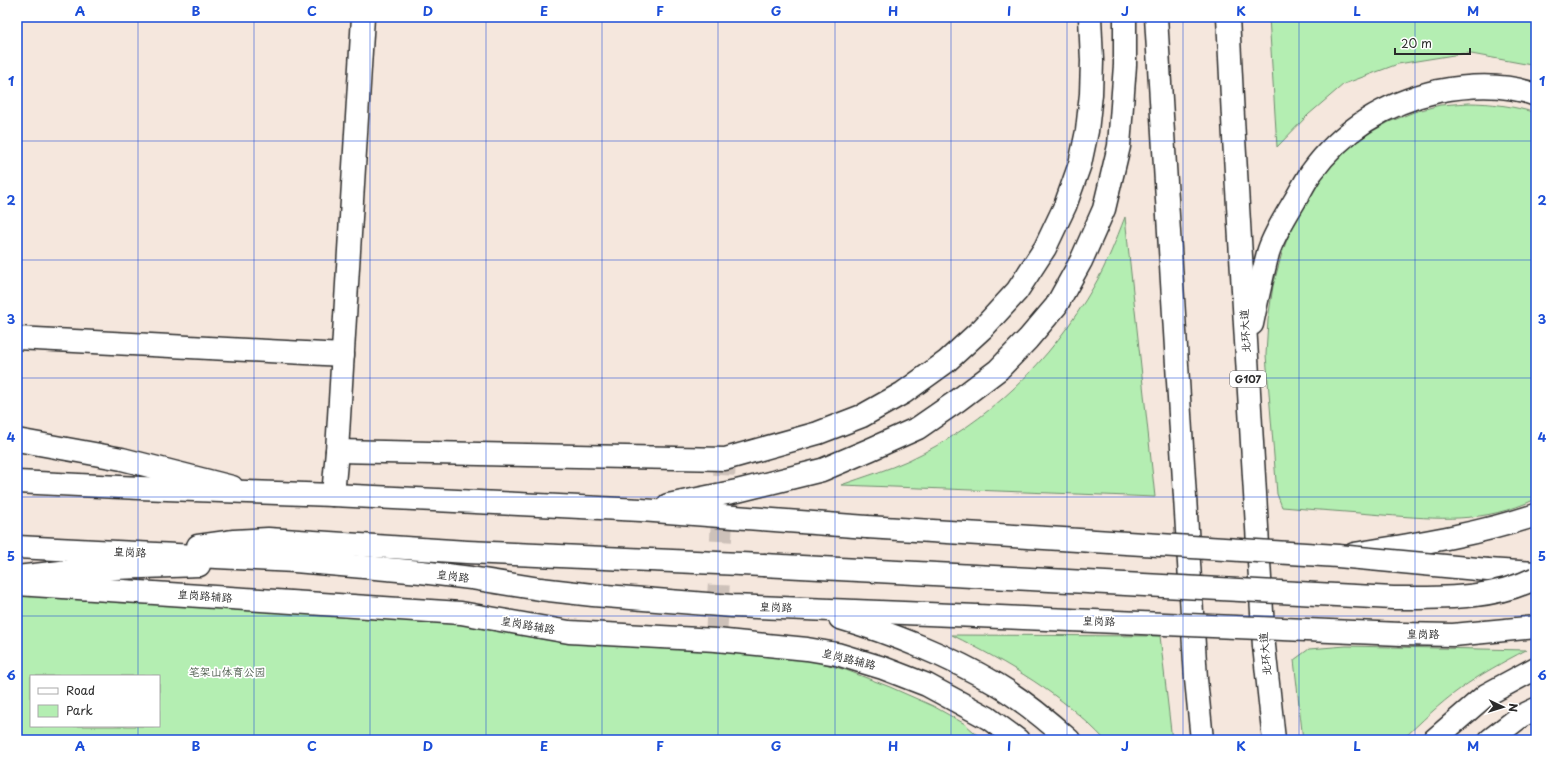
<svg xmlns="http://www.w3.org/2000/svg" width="1553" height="757" font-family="'Playpen Sans','LXGW WenKai TC',sans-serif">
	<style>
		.green { fill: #b4eeb2; stroke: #708c6e; fill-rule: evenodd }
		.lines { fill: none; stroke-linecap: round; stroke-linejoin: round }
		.minor-tunnel { stroke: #cdc1b9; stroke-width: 22; stroke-dasharray: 22 11; stroke-linecap: butt }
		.minor-casing { stroke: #2b2b2b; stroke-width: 25 }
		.major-casing { stroke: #2b2b2b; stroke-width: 25 }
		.highway-casing { stroke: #2b2b2b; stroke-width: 25 }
		.minor { stroke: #fff; stroke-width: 22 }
		.major { stroke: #fff; stroke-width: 22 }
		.highway { stroke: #fff; stroke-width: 22 }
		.highway-bridge-casing { stroke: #2b2b2b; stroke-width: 25; stroke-linecap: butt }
		.highway-bridge { stroke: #fff; stroke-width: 22 }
		.grid { fill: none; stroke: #1d4ed8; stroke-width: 1; stroke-opacity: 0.55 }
		.labels { text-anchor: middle; stroke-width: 3.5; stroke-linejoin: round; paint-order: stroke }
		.shield { fill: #fff; stroke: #6b6b6b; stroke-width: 1 }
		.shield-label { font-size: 10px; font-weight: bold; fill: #2b2b2b }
		.street-label { font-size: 11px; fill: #2b2b2b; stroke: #fff }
		.park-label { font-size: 11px; fill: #4d5c4d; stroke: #fff }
		.neatline { fill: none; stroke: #1d4ed8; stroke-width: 1.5 }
		.grid-label { font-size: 13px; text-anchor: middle; font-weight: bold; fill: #1d4ed8 }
	</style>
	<rect width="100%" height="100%" fill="#f5e7dd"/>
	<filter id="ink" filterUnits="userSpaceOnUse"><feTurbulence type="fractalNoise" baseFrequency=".025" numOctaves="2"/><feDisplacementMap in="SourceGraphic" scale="8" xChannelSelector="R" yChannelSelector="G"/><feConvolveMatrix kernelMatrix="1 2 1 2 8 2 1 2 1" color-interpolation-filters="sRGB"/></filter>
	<g filter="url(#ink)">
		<!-- green -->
		<g class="green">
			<path d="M 1269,17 L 1534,17 L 1536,19 L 1536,67 L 1531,65 L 1466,53 L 1398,64 L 1344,84 L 1308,115 L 1277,147 Z"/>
			<path d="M 1468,103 C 1491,103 1513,106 1536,113 L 1536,499 C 1482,524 1440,519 1383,515 C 1350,512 1316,510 1282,507 L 1277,494 L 1266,355 L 1268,320 L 1273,286 L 1282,253 L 1294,221 L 1326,169 L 1345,151 L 1366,135 L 1389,122 L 1414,112 L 1440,105 Z"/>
			<path d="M 1125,217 L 1155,497 L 841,485 C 864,477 887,470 909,460 C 988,423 1051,361 1094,286 C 1107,264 1116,240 1125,217 Z"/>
			<path d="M 17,594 L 323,609 L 801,657 L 846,670 L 890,687 L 933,706 L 965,724 L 983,740 L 17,740 ZM 31,676 L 159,676 L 159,726 L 31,726 Z"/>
			<path d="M 952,635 L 1160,636 L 1172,740 L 1105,740 C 1063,695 1008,663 952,635 Z"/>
			<path d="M 1346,646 L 1526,650 C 1503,662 1481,674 1460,689 C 1439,704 1421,722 1402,740 L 1303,740 L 1294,660 L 1309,649 Z"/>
		</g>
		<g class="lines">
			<!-- minor-tunnel -->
			<path class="minor-tunnel" d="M 716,640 L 725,459"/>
			<defs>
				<g id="minor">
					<path d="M 17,338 L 343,355"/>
					<path d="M 337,451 L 725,459 L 818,433 L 862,416 L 903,393 L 946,362 L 983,328 L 1017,291 L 1045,248 L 1065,206 L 1080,164 L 1087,131 L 1091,94 L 1092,61 L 1090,17"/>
					<path d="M 333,495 L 337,451 L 363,17"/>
					<path d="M 17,584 L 461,613 L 569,632 L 716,640 L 807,649 L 837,654 L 883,668 L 927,685 L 988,718 L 1018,740"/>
				</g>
				<g id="major">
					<path d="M 17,440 L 122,459 L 232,487"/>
					<path d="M 17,577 L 87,569 L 199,565"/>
					<path d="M 1490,740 L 1521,716 L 1536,709"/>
				</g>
				<g id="highway">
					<path d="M 1156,17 L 1196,679 L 1202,740"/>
					<path d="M 1228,17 L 1234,138 L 1264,646 L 1274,740"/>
					<path d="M 1252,324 C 1257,300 1262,276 1268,253 C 1273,236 1285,217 1294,202 C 1300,192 1305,182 1311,173 C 1342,130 1386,103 1438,91 C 1470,85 1505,83 1536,95"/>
					<path d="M 17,482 L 140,488 L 333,495 L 641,510 L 867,527"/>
					<path d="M 668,505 L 737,491 L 822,470 L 869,450 L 918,428 L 957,401 L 998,370 L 1028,339 L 1056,306 L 1081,261 L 1104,209 L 1119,146 L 1125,65 L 1125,17"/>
					<path d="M 198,546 L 234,541 L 268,539 L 467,552 L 763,565"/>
					<path d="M 17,547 L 295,561 L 421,572 L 471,578 L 540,589 L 593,595 L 732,606 L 977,616"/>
					<path d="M 1354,554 C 1415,544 1476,535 1536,515"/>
					<path d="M 1488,570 L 1536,573"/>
					<path d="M 840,618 C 891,633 951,657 996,684 C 1021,699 1048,721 1069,740"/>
					<path d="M 1401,634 L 1453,635 L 1536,627"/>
					<path d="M 1434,740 L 1486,695 L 1536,668"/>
				</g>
			</defs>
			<!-- minor casing -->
			<use href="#minor" class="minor-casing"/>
			<!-- major casing -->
			<use href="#major" class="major-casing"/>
			<!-- highway casing -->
			<use href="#highway" class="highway-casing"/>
			<!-- minor -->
			<use href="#minor" class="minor"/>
			<!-- major -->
			<use href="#major" class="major"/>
			<!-- highway -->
			<use href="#highway" class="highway"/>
			<defs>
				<g id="highway-bridge">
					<path d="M 867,527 L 1338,556 L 1488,570"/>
					<path d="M 763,565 L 1393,598 C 1441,598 1492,600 1536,578"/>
					<path d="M 977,616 L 1401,634"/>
				</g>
			</defs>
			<!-- highway-bridge casing -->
			<use href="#highway-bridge" class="highway-bridge-casing"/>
			<!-- highway-bridge -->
			<use href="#highway-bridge" class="highway-bridge"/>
		</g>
	</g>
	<!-- grid -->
	<path class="grid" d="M 138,17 L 138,676M 254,17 L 254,740M 370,17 L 370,740M 486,17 L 486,740M 602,17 L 602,740M 718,17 L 718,740M 835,17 L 835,740M 951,17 L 951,740M 1067,17 L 1067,740M 1183,17 L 1183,740M 1299,17 L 1299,740M 1415,17 L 1415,740M 17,141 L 1536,141M 17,260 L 1536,260M 17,378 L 1536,378M 17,497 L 1536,497M 17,616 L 1536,616M 138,726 L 138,740"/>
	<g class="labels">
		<!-- shield labels -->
		<rect class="shield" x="1230" y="371" width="36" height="16" rx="3"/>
		<g class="shield-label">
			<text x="1248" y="383">G107</text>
		</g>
		<!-- street labels -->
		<g class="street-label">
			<text transform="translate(1245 331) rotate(-93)" y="4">北环大道</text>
			<text transform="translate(130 552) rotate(3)" y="4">皇岗路</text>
			<text transform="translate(453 576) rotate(7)" y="4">皇岗路</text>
			<text transform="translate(205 596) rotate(4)" y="4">皇岗路辅路</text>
			<text transform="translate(776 607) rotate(2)" y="4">皇岗路</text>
			<text transform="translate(1099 621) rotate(2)" y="4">皇岗路</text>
			<text transform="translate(528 625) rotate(10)" y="4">皇岗路辅路</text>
			<text transform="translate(1423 634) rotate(1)" y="4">皇岗路</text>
			<text transform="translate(1265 654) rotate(-95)" y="4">北环大道</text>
			<text transform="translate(849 659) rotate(14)" y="4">皇岗路辅路</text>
		</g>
		<!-- park labels -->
		<g class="park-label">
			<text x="227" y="676">笔架山体育公园</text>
		</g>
	</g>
	<!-- margin -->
	<rect width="1553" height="757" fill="none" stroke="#fff" stroke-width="44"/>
	<!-- legend -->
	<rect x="30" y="675" width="130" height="52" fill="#ffffff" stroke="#aaaaaa"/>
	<rect x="38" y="688" width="20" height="6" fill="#ffffff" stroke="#aaaaaa"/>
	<text x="66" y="695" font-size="12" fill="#2b2b2b">Road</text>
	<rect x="38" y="705" width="20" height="12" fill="#b4eeb2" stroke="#aaaaaa"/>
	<text x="66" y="715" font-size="12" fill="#2b2b2b">Park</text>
	<!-- north arrow -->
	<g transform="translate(1503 707) rotate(94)" stroke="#ffffff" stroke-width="3" paint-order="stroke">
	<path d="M0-3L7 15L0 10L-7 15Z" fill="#2b2b2b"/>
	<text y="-6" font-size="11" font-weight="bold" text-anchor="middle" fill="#2b2b2b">N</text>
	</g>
	<!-- scale -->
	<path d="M1395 48v6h75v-6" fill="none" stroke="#2b2b2b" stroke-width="2"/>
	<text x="1401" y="48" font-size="12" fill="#2b2b2b" stroke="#ffffff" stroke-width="3" paint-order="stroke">20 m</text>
	<rect x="22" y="22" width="1509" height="713" class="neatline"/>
	<g class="grid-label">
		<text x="80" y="16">A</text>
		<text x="196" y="16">B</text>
		<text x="312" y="16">C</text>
		<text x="428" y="16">D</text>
		<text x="544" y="16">E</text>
		<text x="660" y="16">F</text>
		<text x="776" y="16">G</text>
		<text x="893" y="16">H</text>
		<text x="1009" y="16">I</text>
		<text x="1125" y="16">J</text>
		<text x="1241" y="16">K</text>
		<text x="1357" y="16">L</text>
		<text x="1473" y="16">M</text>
		<text x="11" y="86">1</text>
		<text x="1542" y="86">1</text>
		<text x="11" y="205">2</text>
		<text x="1542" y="205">2</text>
		<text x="11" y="324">3</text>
		<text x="1542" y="324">3</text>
		<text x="11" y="442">4</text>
		<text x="1542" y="442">4</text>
		<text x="11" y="561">5</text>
		<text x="1542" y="561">5</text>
		<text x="11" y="680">6</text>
		<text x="1542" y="680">6</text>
		<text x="80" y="751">A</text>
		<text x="196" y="751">B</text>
		<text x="312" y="751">C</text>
		<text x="428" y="751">D</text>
		<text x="544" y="751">E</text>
		<text x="660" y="751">F</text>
		<text x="776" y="751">G</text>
		<text x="893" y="751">H</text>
		<text x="1009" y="751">I</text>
		<text x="1125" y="751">J</text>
		<text x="1241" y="751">K</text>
		<text x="1357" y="751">L</text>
		<text x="1473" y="751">M</text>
	</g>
</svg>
